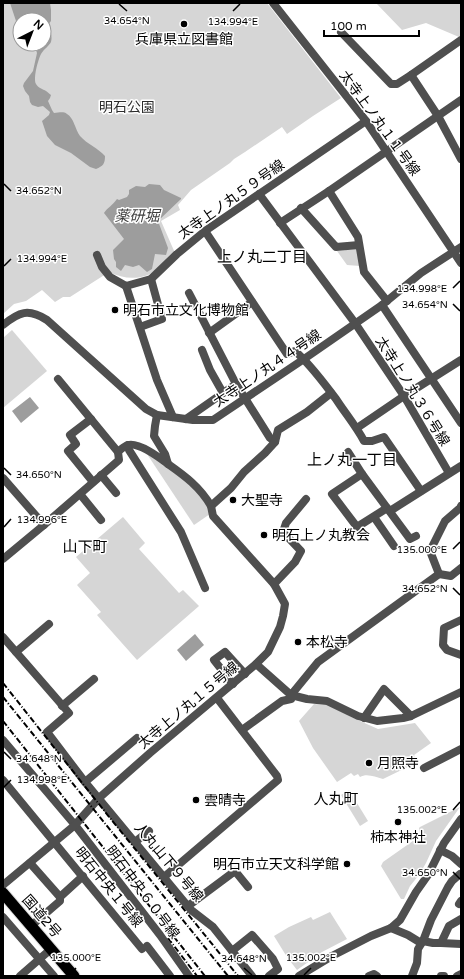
<svg xmlns="http://www.w3.org/2000/svg" width="464" height="979" font-family="'Varela Round','Noto Sans JP',sans-serif">
	<style>
		.green { fill: #d6d6d6; fill-rule: evenodd }
		.water { fill: #9d9d9d }
		.lines { fill: none; stroke-linecap: round; stroke-linejoin: round }
		.highway-casing { stroke: #dbdbdb; stroke-width: 13 }
		.minor { stroke: #4f4f4f; stroke-width: 8 }
		.highway { stroke: #000; stroke-width: 11 }
		.rail { stroke: #000; stroke-width: 2; stroke-dasharray: 6 2 1 2; stroke-linecap: butt }
		.ticks { fill: none; stroke: #000; stroke-width: 1.5 }
		.poi-dot { fill: #000; stroke: #fff; stroke-width: 1.5 }
		.labels { text-anchor: middle; stroke-width: 3; stroke-linejoin: round; paint-order: stroke }
		.poi-label { font-size: 14px; fill: #000; stroke: #fff; text-anchor: start }
		.park-label { font-size: 14px; fill: #2d2d2d; stroke: #fff }
		.street-label { font-size: 14px; fill: #000; stroke: #fff }
		.water-label { font-size: 15px; font-style: italic; fill: #3e3e3e; stroke: #fff }
		.neighbourhood-label { font-size: 15px; fill: #000; stroke: #fff }
		.ticks-label { font-size: 10px; text-anchor: middle; fill: #000; stroke: #fff; stroke-width: 3; stroke-linejoin: round; paint-order: stroke }
	</style>
	<rect width="100%" height="100%" fill="#fff"/>
	<!-- green -->
	<g class="green">
		<path d="M 3,3 L 267,3 L 341,98 L 313,116 L 287,134 L 282,127 L 245,152 L 234,159 L 230,163 L 191,190 L 178,205 L 180,210 L 161,221 L 175,253 C 169,258 155,272 148,275 C 134,280 122,278 109,272 L 70,297 L 63,297 L 55,302 L 42,290 L 26,301 L 14,304 L 3,314 ZM 20,20 L 44,20 L 44,44 L 20,44 Z"/>
		<path d="M 376,3 L 461,3 L 461,35 L 459,37 L 426,23 L 402,30 Z"/>
		<path d="M 357,249 L 360,266 L 347,265 L 337,251 Z"/>
		<path d="M 12,330 L 47,371 L 3,408 L 3,338 Z"/>
		<path d="M 147,454 L 163,463 L 203,496 L 210,514 L 194,525 Z"/>
		<path d="M 123,517 L 145,543 L 139,549 L 179,593 L 183,590 L 199,606 L 137,660 L 97,615 L 101,612 L 77,585 L 90,573 L 76,557 Z"/>
		<path d="M 314,704 L 328,705 L 351,717 L 378,729 L 415,723 L 431,743 L 414,755 L 418,762 L 383,779 C 375,777 367,773 360,777 L 358,774 L 354,776 L 351,773 L 337,782 L 313,748 L 299,721 Z"/>
		<path d="M 349,790 L 368,821 L 360,826 L 341,795 Z"/>
		<path d="M 460,807 L 436,841 L 426,863 L 419,875 L 410,886 L 404,899 L 401,899 L 381,866 L 383,862 L 420,836 L 419,828 L 420,827 Z"/>
		<path d="M 330,912 L 347,939 L 322,952 L 297,970 L 287,957 L 274,936 L 289,927 L 311,917 L 313,920 Z"/>
	</g>
	<!-- water -->
	<g class="water">
		<path d="M 10,3 L 50,3 L 51,10 L 51,21 C 45,27 54,33 51,42 C 49,46 44,49 41,54 C 38,60 33,78 36,84 C 38,88 43,89 46,91 C 48,92 49,94 51,95 L 50,98 L 48,101 L 52,110 L 54,113 C 59,113 63,111 67,114 C 74,118 75,129 80,136 C 87,144 98,148 105,156 C 105,164 103,166 96,169 L 90,167 L 71,153 L 55,145 L 47,136 L 42,121 L 49,115 L 50,112 L 43,106 L 38,107 L 32,105 L 30,102 L 29,96 L 25,91 L 23,86 L 24,83 L 33,71 L 37,53 L 35,47 C 29,48 26,53 24,44 L 44,44 L 44,20 L 20,20 L 20,33 Z"/>
		<path d="M 149,184 L 160,185 L 164,190 L 181,198 L 181,199 L 158,221 L 168,248 L 166,255 L 155,254 L 152,269 L 147,272 L 139,265 L 133,267 L 125,265 L 121,271 L 116,267 L 116,262 L 114,259 L 113,250 L 124,239 L 104,213 C 107,208 113,205 117,199 L 119,200 L 127,197 L 129,194 L 129,190 L 136,186 L 145,187 Z"/>
		<path d="M 30,397 L 39,408 L 21,423 L 12,411 Z"/>
		<path d="M 195,634 L 204,645 L 186,661 L 177,650 Z"/>
	</g>
	<g class="lines">
		<defs>
			<path id="highway" d="M 3,893 L 74,976"/>
		</defs>
		<!-- highway casing -->
		<use href="#highway" class="highway-casing"/>
		<!-- minor -->
		<g class="minor">
			<path d="M 273,3 L 366,121 L 461,263"/>
			<path d="M 341,32 L 391,84 L 397,84 L 411,75 L 461,40"/>
			<path d="M 411,75 L 438,116 L 461,159"/>
			<path d="M 329,191 L 358,237 L 364,272 L 387,301"/>
			<path d="M 259,194 L 355,323 L 404,396 L 449,473"/>
			<path d="M 301,208 L 336,247 L 359,245"/>
			<path d="M 280,223 L 329,191 L 461,100"/>
			<path d="M 205,231 L 287,354 L 295,351 C 311,365 323,382 336,399 C 345,413 356,426 364,441 L 372,441 L 384,437 L 421,491"/>
			<path d="M 97,255 L 102,267 L 110,277 L 126,286 L 151,279 L 177,254 L 205,231 L 366,121"/>
			<path d="M 126,286 L 157,380 L 173,417"/>
			<path d="M 189,293 L 236,384 L 270,438 L 275,442"/>
			<path d="M 382,305 L 461,423"/>
			<path d="M 3,325 C 19,312 28,308 47,320 L 146,409 L 157,415 L 193,420 L 213,420 L 304,359 L 382,305 L 421,273 L 461,247"/>
			<path d="M 140,327 L 162,319 L 151,279"/>
			<path d="M 209,333 L 252,302"/>
			<path d="M 202,350 L 210,370 L 223,393"/>
			<path d="M 58,379 L 118,452"/>
			<path d="M 91,419 L 70,435 L 76,444 L 68,451 L 93,482"/>
			<path d="M 186,419 L 236,384"/>
			<path d="M 357,428 L 404,396 L 461,360"/>
			<path d="M 128,445 L 129,450 L 181,532 L 205,588"/>
			<path d="M 348,452 L 362,474 L 410,539 L 416,536"/>
			<path d="M 168,464 C 185,476 200,487 211,506 L 231,488 L 244,472 L 265,453 L 275,442 L 278,430 L 307,412 L 331,393"/>
			<path d="M 362,474 L 332,494 L 357,527 L 387,508"/>
			<path d="M 101,475 L 116,493"/>
			<path d="M 3,478 L 44,525"/>
			<path d="M 80,494 L 101,520"/>
			<path d="M 211,506 L 213,516 L 274,584 L 285,604 L 283,616 L 280,627 L 268,652 L 256,664"/>
			<path d="M 390,511 L 461,466"/>
			<path d="M 374,517 L 394,546"/>
			<path d="M 3,559 L 44,525 L 119,460 L 118,452 C 121,449 125,446 128,445 C 139,442 160,458 168,464 L 165,454 L 154,436 L 155,426 L 157,415"/>
			<path d="M 439,574 L 451,576 L 461,568"/>
			<path d="M 274,584 L 295,562 L 301,551 L 283,532 L 286,523 L 306,499"/>
			<path d="M 461,620 L 444,628 L 443,645 L 447,650 L 461,655"/>
			<path d="M 3,637 L 69,713 L 47,732 L 85,782 L 191,910 L 213,927 L 252,976"/>
			<path d="M 16,652 L 49,624"/>
			<path d="M 233,684 L 214,660 L 225,652 L 245,674"/>
			<path d="M 291,695 L 318,662 L 439,574 L 430,551 L 445,521 L 460,508 L 461,506"/>
			<path d="M 62,706 L 94,679"/>
			<path d="M 364,718 L 384,689 L 411,716"/>
			<path d="M 242,730 L 282,701 L 291,699"/>
			<path d="M 3,740 L 75,825 L 160,935 L 189,976"/>
			<path d="M 424,768 L 461,749"/>
			<path d="M 3,780 L 142,949"/>
			<path d="M 85,782 L 137,738"/>
			<path d="M 135,842 L 149,831"/>
			<path d="M 440,850 L 452,856 L 461,864"/>
			<path d="M 30,863 L 60,897"/>
			<path d="M 164,877 L 278,780 L 277,776 L 217,698"/>
			<path d="M 3,885 L 75,825 L 99,798 L 150,753 L 256,664 L 291,695 L 307,699 L 327,701 L 358,716 L 377,721 L 403,718 L 411,716 L 461,692"/>
			<path d="M 459,904 L 461,901"/>
			<path d="M 188,906 L 235,871 L 248,887"/>
			<path d="M 3,917 L 54,976"/>
			<path d="M 31,926 L 60,901 L 60,897 L 83,876"/>
			<path d="M 391,928 L 408,935 L 421,943"/>
			<path d="M 423,941 L 433,943 L 441,943 L 449,926 L 461,919"/>
			<path d="M 441,943 L 461,944"/>
			<path d="M 147,946 L 170,976"/>
			<path d="M 232,951 L 252,935 L 273,959 L 278,969 L 269,976"/>
			<path d="M 20,976 L 51,949"/>
			<path d="M 299,976 L 332,956 L 371,936 L 391,928 L 400,920 L 416,892 L 428,875 L 444,843 L 461,819"/>
			<path d="M 369,976 L 374,974 L 377,976"/>
			<path d="M 412,976 L 417,963 L 418,949 L 423,941 L 431,920 L 448,887 L 452,881 L 460,874"/>
			<path d="M 441,976 L 444,976"/>
			<path d="M 457,976 L 461,974"/>
		</g>
		<!-- highway -->
		<use href="#highway" class="highway"/>
		<!-- rail -->
		<g class="rail">
			<path d="M 3,683 L 110,818 L 238,976"/>
			<path d="M 3,697 L 228,976"/>
			<path d="M 3,721 L 205,976"/>
			<path d="M 168,938 L 197,976"/>
		</g>
	</g>
	<!-- ticks -->
	<path class="ticks" d="M 119,4 L 127,11M 233,11 L 240,4M 4,184 L 11,191M 4,266 L 11,259M 453,288 L 460,281M 453,304 L 460,311M 4,468 L 11,475M 4,527 L 11,519M 453,549 L 460,542M 453,588 L 460,595M 4,752 L 11,759M 4,787 L 11,780M 453,810 L 460,802M 453,872 L 460,879M 244,968 L 252,975M 70,975 L 76,968M 304,975 L 311,968"/>
	<!-- markers -->
	<g class="poi-dot">
		<circle cx="184" cy="24" r="4"/>
		<circle cx="115" cy="310" r="4"/>
		<circle cx="233" cy="500" r="4"/>
		<circle cx="264" cy="535" r="4"/>
		<circle cx="298" cy="642" r="4"/>
		<circle cx="369" cy="763" r="4"/>
		<circle cx="196" cy="800" r="4"/>
		<circle cx="398" cy="822" r="4"/>
		<circle cx="347" cy="864" r="4"/>
	</g>
	<g class="labels">
		<!-- poi labels -->
		<g class="poi-label">
			<text x="184" y="44" text-anchor="middle">兵庫県立図書館</text>
			<text x="123" y="315">明石市立文化博物館</text>
			<text x="241" y="505">大聖寺</text>
			<text x="272" y="540">明石上ノ丸教会</text>
			<text x="306" y="647">本松寺</text>
			<text x="377" y="768">月照寺</text>
			<text x="204" y="805">雲晴寺</text>
			<text x="398" y="842" text-anchor="middle">柿本神社</text>
			<text x="339" y="869" text-anchor="end">明石市立天文科学館</text>
		</g>
		<!-- park labels -->
		<g class="park-label">
			<text x="127" y="112">明石公園</text>
		</g>
		<!-- street labels -->
		<g class="street-label">
			<text transform="translate(380 123) rotate(54)" y="5">太寺上ノ丸１１号線</text>
			<text transform="translate(231 199) rotate(-35)" y="5">太寺上ノ丸５９号線</text>
			<text transform="translate(267 368) rotate(-34)" y="5">太寺上ノ丸４４号線</text>
			<text transform="translate(413 391) rotate(58)" y="5">太寺上ノ丸３６号線</text>
			<text transform="translate(188 705) rotate(-40)" y="5">太寺上ノ丸１５号線</text>
			<text transform="translate(169 862) rotate(50)" y="5">人丸山下９号線</text>
			<text transform="translate(109 887) rotate(51)" y="5">明石中央１号線</text>
			<text transform="translate(143 892) rotate(53)" y="5">明石中央６０号線</text>
			<text transform="translate(42 916) rotate(49)" y="5">国道2号</text>
		</g>
		<!-- water labels -->
		<g class="water-label">
			<text x="137" y="221">薬研堀</text>
		</g>
		<!-- neighbourhood labels -->
		<g class="neighbourhood-label">
			<text x="262" y="262">上ノ丸二丁目</text>
			<text x="352" y="465">上ノ丸一丁目</text>
			<text x="85" y="552">山下町</text>
			<text x="336" y="804">人丸町</text>
		</g>
	</g>
	<g class="ticks-label">
		<text x="127" y="24">34.654°N</text>
		<text x="233" y="25">134.994°E</text>
		<text x="39" y="194">34.652°N</text>
		<text x="42" y="262">134.994°E</text>
		<text x="422" y="292">134.998°E</text>
		<text x="425" y="308">34.654°N</text>
		<text x="39" y="478">34.650°N</text>
		<text x="42" y="523">134.996°E</text>
		<text x="422" y="553">135.000°E</text>
		<text x="425" y="592">34.652°N</text>
		<text x="39" y="762">34.648°N</text>
		<text x="42" y="783">134.998°E</text>
		<text x="422" y="813">135.002°E</text>
		<text x="425" y="876">34.650°N</text>
		<text x="76" y="961">135.000°E</text>
		<text x="311" y="961">135.002°E</text>
		<text x="244" y="962">34.648°N</text>
	</g>
	<!-- border -->
	<rect width="464" height="979" fill="none" stroke="#000000" stroke-width="8"/>
	<!-- north arrow -->
	<g transform="translate(32 32) rotate(42)"><circle r="19" fill="#ffffff" stroke="#999999"/>
	<path d="M0-3L7 15L0 10L-7 15Z" fill="#000000"/>
	<text y="-6" font-size="11" font-weight="bold" text-anchor="middle" fill="#000000">N</text>
	</g>
	<!-- scale -->
	<path d="M324 30v6h95v-6" fill="none" stroke="#000000" stroke-width="2"/>
	<text x="330" y="30" font-size="12" fill="#000000" stroke="#ffffff" stroke-width="3" paint-order="stroke">100 m</text>
</svg>
